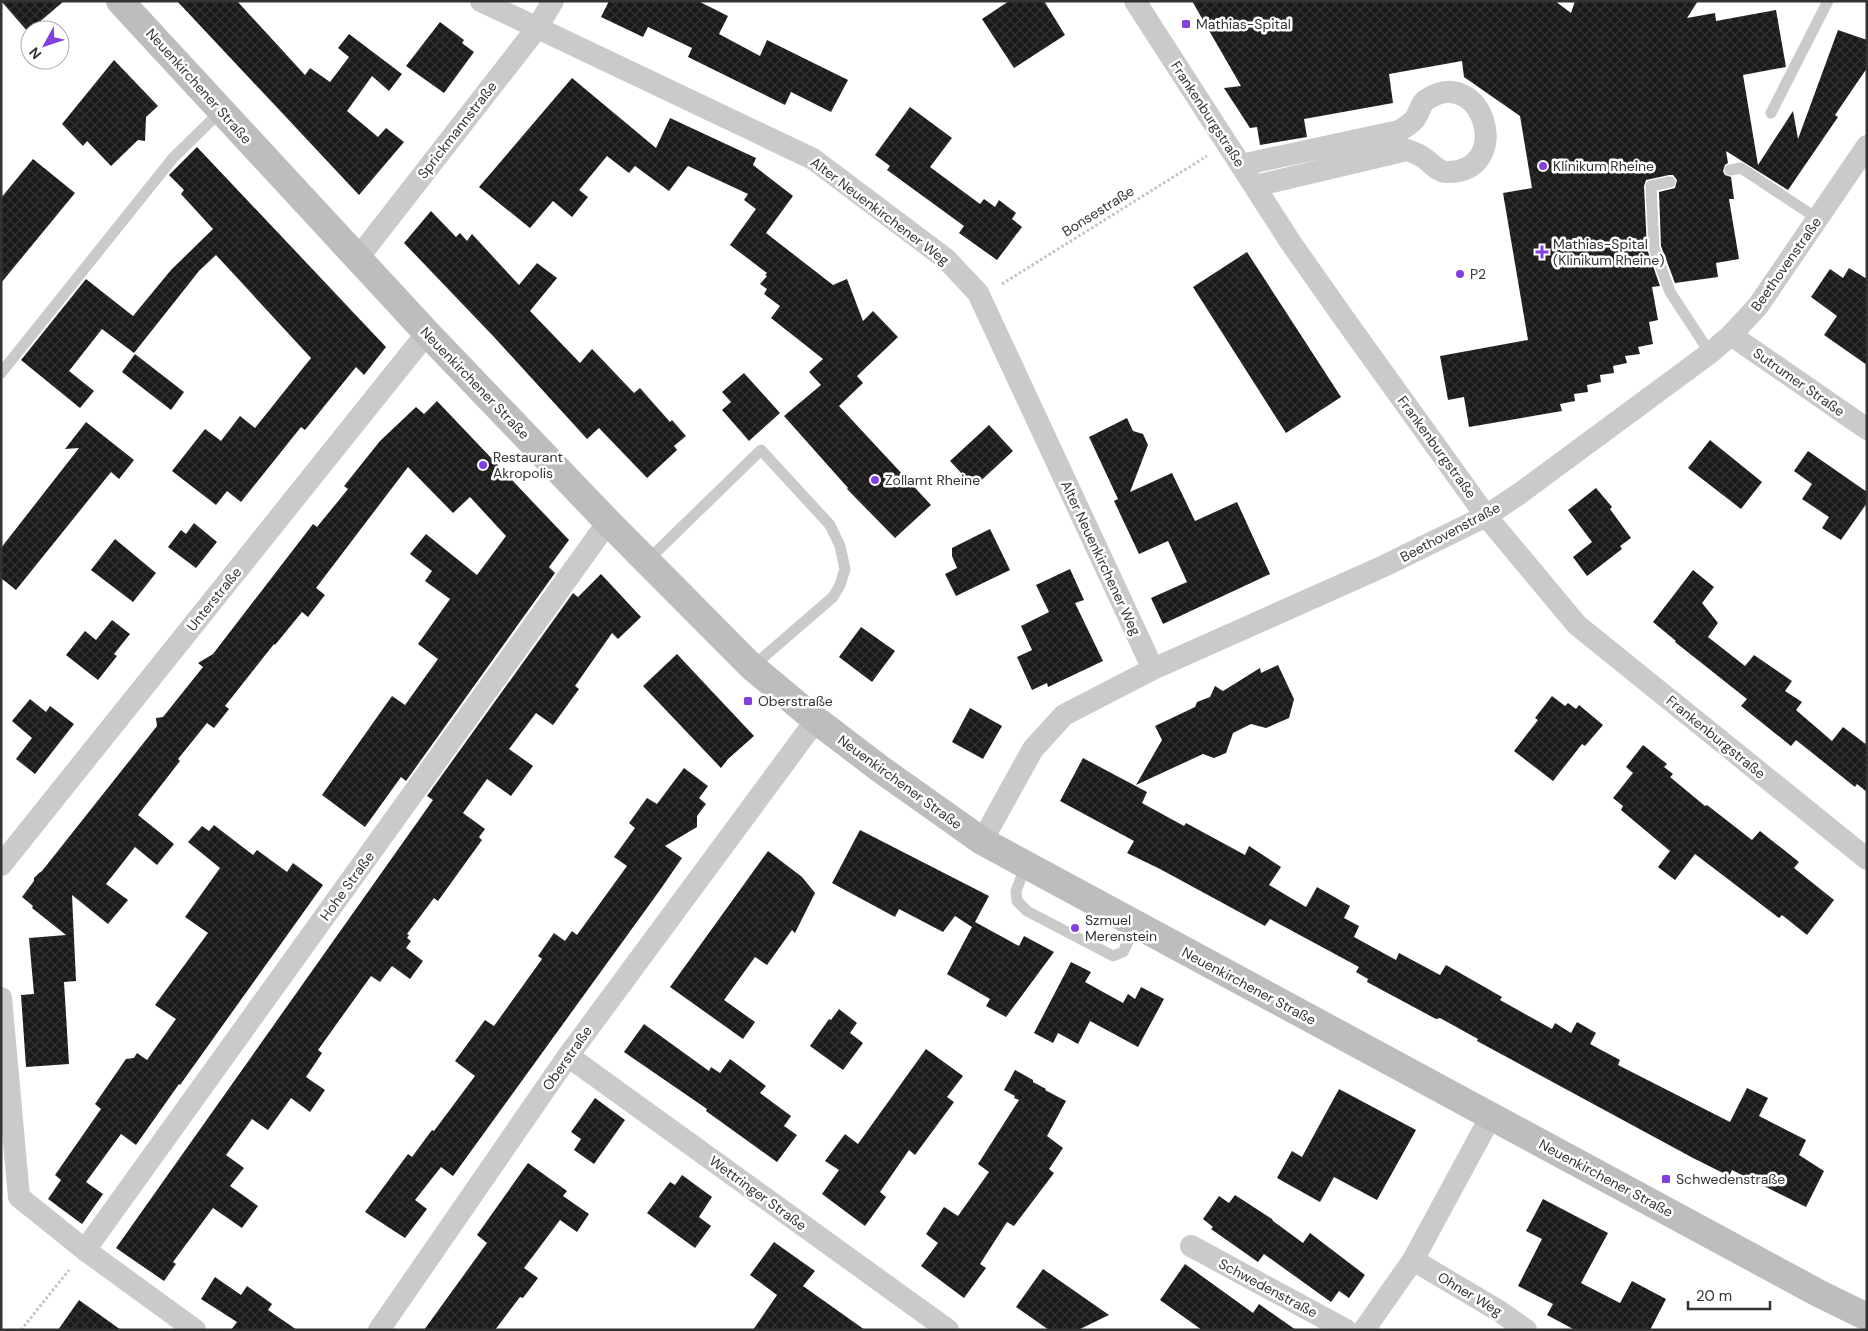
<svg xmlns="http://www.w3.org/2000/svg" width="1868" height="1331" font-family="'DM Sans',sans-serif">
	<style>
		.building { fill: url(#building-cross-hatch) }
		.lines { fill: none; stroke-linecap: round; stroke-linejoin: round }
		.path { stroke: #c3c3c3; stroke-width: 3; stroke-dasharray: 2.5 2.5; stroke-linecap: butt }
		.lane { stroke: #cacaca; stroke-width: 11 }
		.street { stroke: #cacaca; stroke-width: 22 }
		.secondary { stroke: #bdbdbd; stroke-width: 28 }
		.poi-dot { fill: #8340df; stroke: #fff; stroke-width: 2 }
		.labels { text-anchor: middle; stroke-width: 5; stroke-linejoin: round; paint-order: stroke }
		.poi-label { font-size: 14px; fill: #333; stroke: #fff; text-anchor: start }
		.street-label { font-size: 14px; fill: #333; stroke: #fff }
	</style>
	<defs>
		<pattern id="building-cross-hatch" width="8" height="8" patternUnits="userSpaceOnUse" patternTransform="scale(1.25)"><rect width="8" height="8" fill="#1a1a1a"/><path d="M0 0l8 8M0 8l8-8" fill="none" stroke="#333"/></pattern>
	</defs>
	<rect width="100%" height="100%" fill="#fff"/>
	<!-- building -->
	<g class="building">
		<path d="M 1,1 L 64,1 L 30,30 L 29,33 Z"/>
		<path d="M 177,1 L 237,1 L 305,75 L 310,68 L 330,82 L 349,57 L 338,48 L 349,34 L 402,74 L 389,91 L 372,76 L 347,111 L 378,137 L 386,128 L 404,142 L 359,195 Z"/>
		<path d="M 609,1 L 698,1 L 728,16 L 719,34 L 760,56 L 767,40 L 848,80 L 831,112 L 791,92 L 785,105 L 688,57 L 692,48 L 648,27 L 643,37 L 601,17 Z"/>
		<path d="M 1009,1 L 1044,1 L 1065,35 L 1014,68 L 982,19 Z"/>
		<path d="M 1192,1 L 1555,1 L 1571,13 L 1575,1 L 1698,1 L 1687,18 L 1715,13 L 1716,21 L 1776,10 L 1786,67 L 1743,75 L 1758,165 L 1793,111 L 1798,139 L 1838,30 L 1867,40 L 1867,68 L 1835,115 L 1838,117 L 1788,190 L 1726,151 L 1728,163 L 1725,165 L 1723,171 L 1725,175 L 1731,177 L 1734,199 L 1729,199 L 1739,259 L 1716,263 L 1718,277 L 1675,283 L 1661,246 L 1659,192 L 1675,188 L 1677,180 L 1673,175 L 1669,175 L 1646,180 L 1644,186 L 1647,249 L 1660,286 L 1652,287 L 1658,320 L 1649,322 L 1653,344 L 1638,347 L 1640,354 L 1625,356 L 1627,363 L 1613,366 L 1614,373 L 1600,375 L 1601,382 L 1587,385 L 1588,392 L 1574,394 L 1575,401 L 1560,404 L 1562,411 L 1469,427 L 1464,397 L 1448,400 L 1440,356 L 1528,340 L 1503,193 L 1532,188 L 1520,116 L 1464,77 L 1462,61 L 1389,74 L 1393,103 L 1304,119 L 1307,137 L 1260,145 L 1257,127 L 1250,128 L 1224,88 L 1241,86 Z"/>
		<path d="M 440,22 L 464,40 L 462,43 L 474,52 L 444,93 L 406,66 Z"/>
		<path d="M 114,60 L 158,106 L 146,117 L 145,141 L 138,140 L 111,166 L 87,141 L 83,146 L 62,124 Z"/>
		<path d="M 572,78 L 656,148 L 670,118 L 756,158 L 753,165 L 793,196 L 766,233 L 833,285 L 847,279 L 863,321 L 873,311 L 898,337 L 857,376 L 863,383 L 839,406 L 931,505 L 895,538 L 847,489 L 848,488 L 784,416 L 821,385 L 809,372 L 823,359 L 771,318 L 780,306 L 764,294 L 767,289 L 760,284 L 767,276 L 765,275 L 767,273 L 730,245 L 756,209 L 744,200 L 748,194 L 688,166 L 669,191 L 635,166 L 629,173 L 607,156 L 579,190 L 588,197 L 572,217 L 553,201 L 530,228 L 479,187 Z"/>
		<path d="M 910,107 L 952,138 L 930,167 L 980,204 L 984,199 L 995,207 L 999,200 L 1016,213 L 1012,219 L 1022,227 L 997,260 L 959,233 L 964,226 L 887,170 L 890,166 L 875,155 Z"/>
		<path d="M 197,147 L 386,347 L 364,375 L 356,367 L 305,430 L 301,427 L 241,502 L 227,491 L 216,505 L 172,471 L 205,429 L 221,441 L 240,416 L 255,428 L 311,358 L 216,255 L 199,271 L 134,353 L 102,329 L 69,371 L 94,391 L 80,408 L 21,360 L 86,279 L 133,316 L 171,270 L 213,229 L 181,194 L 184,190 L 169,175 Z"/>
		<path d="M 33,159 L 75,193 L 1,283 L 1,198 Z"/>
		<path d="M 431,211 L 456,237 L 460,233 L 467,241 L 472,234 L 519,285 L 537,263 L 557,278 L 530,311 L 580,363 L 592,349 L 634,393 L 640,388 L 670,422 L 672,420 L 686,436 L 674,446 L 677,450 L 647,478 L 599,428 L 587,439 L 494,337 L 404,243 Z"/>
		<path d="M 1247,252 L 1341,397 L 1286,433 L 1193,287 Z"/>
		<path d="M 1849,268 L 1867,279 L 1867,365 L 1824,335 L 1837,316 L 1811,297 L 1830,269 L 1843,278 Z"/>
		<path d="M 135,354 L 184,392 L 171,410 L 122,372 Z"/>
		<path d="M 744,373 L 780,413 L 749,441 L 722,410 L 731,402 L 722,392 Z"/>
		<path d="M 437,401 L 569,540 L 549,567 L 555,573 L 406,781 L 401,777 L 365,827 L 322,795 L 392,696 L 405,705 L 438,659 L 418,644 L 450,599 L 425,581 L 432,571 L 410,554 L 426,534 L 477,575 L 506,536 L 470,497 L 453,513 L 408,467 L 316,588 L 325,595 L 308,617 L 302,612 L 275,645 L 274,644 L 225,706 L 229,709 L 214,728 L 207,723 L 178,759 L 180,761 L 138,815 L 174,844 L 157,865 L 135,847 L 106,884 L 128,900 L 108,924 L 72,895 L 76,981 L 64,982 L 69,1064 L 26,1067 L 21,995 L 34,994 L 29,938 L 66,935 L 32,908 L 33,906 L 22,897 L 34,881 L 34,878 L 39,873 L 42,871 L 157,726 L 156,718 L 163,717 L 203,667 L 198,663 L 213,654 L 313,524 L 317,527 L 348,489 L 344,486 L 380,441 L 416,407 L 424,414 Z"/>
		<path d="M 1127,418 L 1133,431 L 1143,434 L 1148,445 L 1130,492 L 1172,473 L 1195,521 L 1237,502 L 1270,574 L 1163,624 L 1151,598 L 1187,582 L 1168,541 L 1139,554 L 1114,501 L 1118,499 L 1089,437 Z"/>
		<path d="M 86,422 L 134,460 L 119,479 L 111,472 L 16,590 L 1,578 L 1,548 L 79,448 L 65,449 Z"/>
		<path d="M 989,425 L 1013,451 L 974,487 L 950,461 Z"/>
		<path d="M 1710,440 L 1762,482 L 1741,509 L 1688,468 Z"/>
		<path d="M 1808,451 L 1867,492 L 1867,503 L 1841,540 L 1822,528 L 1829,517 L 1802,499 L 1812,484 L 1794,471 Z"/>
		<path d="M 1596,488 L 1612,507 L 1610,509 L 1631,538 L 1620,546 L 1622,549 L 1587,576 L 1573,557 L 1592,542 L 1568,510 Z"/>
		<path d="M 194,523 L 217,542 L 196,568 L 168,547 L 181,530 L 186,534 Z"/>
		<path d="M 990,529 L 1010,570 L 956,596 L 945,574 L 957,568 L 952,556 L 952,548 Z"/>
		<path d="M 115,539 L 156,573 L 133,602 L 91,570 Z"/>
		<path d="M 1070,569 L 1084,600 L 1075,603 L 1103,661 L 1048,687 L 1047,683 L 1032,690 L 1017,657 L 1032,650 L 1021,626 L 1049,612 L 1036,585 Z"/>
		<path d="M 1693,570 L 1714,587 L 1702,603 L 1718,623 L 1708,637 L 1745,666 L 1754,655 L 1792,681 L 1785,691 L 1802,702 L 1796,710 L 1832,741 L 1843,727 L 1867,745 L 1867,792 L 1857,784 L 1855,787 L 1796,740 L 1791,746 L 1741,706 L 1747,699 L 1675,642 L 1676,641 L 1653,622 Z"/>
		<path d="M 601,574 L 641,617 L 618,639 L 612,633 L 575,686 L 579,689 L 553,725 L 536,713 L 509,749 L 533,766 L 511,796 L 487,779 L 463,813 L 485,829 L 479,837 L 482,840 L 438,901 L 434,898 L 407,934 L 409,935 L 407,938 L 411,941 L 406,948 L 423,961 L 410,979 L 392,966 L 380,982 L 371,976 L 318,1050 L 322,1053 L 306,1077 L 325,1090 L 310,1112 L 291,1098 L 268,1130 L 252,1119 L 226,1155 L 244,1168 L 230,1186 L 258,1206 L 242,1228 L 213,1208 L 173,1262 L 176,1264 L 164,1281 L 116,1248 L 433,800 L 427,796 L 573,593 L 578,597 Z"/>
		<path d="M 112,620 L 130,634 L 114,654 L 117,656 L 98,680 L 66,655 L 85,631 L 96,640 Z"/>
		<path d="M 861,627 L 895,651 L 872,682 L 839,657 Z"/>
		<path d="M 677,654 L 754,736 L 728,759 L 721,768 L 643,686 Z"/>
		<path d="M 1278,665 L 1294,699 L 1289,718 L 1266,728 L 1251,724 L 1233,733 L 1226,753 L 1214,758 L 1203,754 L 1136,785 L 1162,740 L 1155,726 L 1195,707 L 1197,702 L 1210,697 L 1215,686 L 1223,691 L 1260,668 L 1261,673 Z"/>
		<path d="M 1552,696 L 1565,706 L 1568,703 L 1576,709 L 1579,705 L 1603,725 L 1585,746 L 1582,744 L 1553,781 L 1514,751 L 1538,720 L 1535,718 Z"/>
		<path d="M 30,699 L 46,712 L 50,706 L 74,724 L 35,774 L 16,759 L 32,738 L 12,721 Z"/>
		<path d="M 970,708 L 1002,726 L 983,759 L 952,742 Z"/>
		<path d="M 1643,745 L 1667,764 L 1664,767 L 1673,774 L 1670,777 L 1705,806 L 1707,805 L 1752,840 L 1760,831 L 1799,862 L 1794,868 L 1834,900 L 1807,935 L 1782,915 L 1779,918 L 1695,854 L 1675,880 L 1658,867 L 1670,851 L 1621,810 L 1623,806 L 1613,798 L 1633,773 L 1626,767 Z"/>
		<path d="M 1083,758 L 1147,792 L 1142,803 L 1184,826 L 1186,823 L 1245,855 L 1249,846 L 1281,867 L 1269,885 L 1306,907 L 1317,887 L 1350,906 L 1344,918 L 1359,926 L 1354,937 L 1396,960 L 1399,953 L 1440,975 L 1446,965 L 1502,997 L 1500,1000 L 1552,1029 L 1555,1023 L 1571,1033 L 1577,1022 L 1596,1033 L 1590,1044 L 1620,1060 L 1618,1065 L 1730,1122 L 1747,1088 L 1768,1098 L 1759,1116 L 1806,1140 L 1799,1155 L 1824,1171 L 1806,1207 L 1732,1170 L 1729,1176 L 1693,1158 L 1477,1041 L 1478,1039 L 1440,1018 L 1436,1019 L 1367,982 L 1368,979 L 1356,972 L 1359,967 L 1270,919 L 1265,926 L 1160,869 L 1127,853 L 1134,841 L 1060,801 Z"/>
		<path d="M 684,768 L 708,786 L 699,798 L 706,804 L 697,816 L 697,827 L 665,846 L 682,858 L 660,890 L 453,1176 L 441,1167 L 415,1200 L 427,1209 L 405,1238 L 365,1212 L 408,1154 L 412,1157 L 432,1130 L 434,1131 L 475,1076 L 455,1061 L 485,1020 L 494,1026 L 542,959 L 538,956 L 554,933 L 565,941 L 572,931 L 577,935 L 627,866 L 614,857 L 635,828 L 629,823 L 647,798 L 657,804 Z"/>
		<path d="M 214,825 L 253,855 L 257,850 L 287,872 L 293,863 L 323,885 L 180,1085 L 179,1084 L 136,1145 L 121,1134 L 86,1182 L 103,1194 L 82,1224 L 48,1199 L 61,1180 L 55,1175 L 101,1109 L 95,1104 L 126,1059 L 134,1058 L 137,1053 L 147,1060 L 176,1019 L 155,1005 L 208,933 L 185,917 L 220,868 L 188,842 L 202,826 L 209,831 Z"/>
		<path d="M 860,830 L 989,896 L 975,922 L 1019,946 L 1024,936 L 1054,952 L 1006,1017 L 986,1006 L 990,999 L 947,974 L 972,927 L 955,916 L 943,932 L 899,909 L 895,917 L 832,883 Z"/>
		<path d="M 768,851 L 802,877 L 815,893 L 795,933 L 792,930 L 767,965 L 755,957 L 724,1000 L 755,1022 L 743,1039 L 670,987 Z"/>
		<path d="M 1071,962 L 1091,972 L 1085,982 L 1123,1003 L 1128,994 L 1135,999 L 1141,987 L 1164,999 L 1138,1047 L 1090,1021 L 1078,1044 L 1058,1033 L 1053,1043 L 1034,1033 Z"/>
		<path d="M 839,1009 L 857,1023 L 850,1033 L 863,1043 L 843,1070 L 810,1046 L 829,1019 L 831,1020 Z"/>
		<path d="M 644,1024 L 709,1071 L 711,1067 L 720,1073 L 730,1059 L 766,1086 L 760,1093 L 791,1116 L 784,1126 L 797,1135 L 777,1162 L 706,1111 L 707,1109 L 624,1052 Z"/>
		<path d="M 926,1049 L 963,1076 L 947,1097 L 954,1102 L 915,1155 L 909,1150 L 880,1192 L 886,1197 L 865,1226 L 822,1194 L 839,1170 L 825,1161 L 845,1134 L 858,1144 Z"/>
		<path d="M 1015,1070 L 1033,1080 L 1033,1082 L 1046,1089 L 1045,1090 L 1066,1101 L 1047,1136 L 1063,1148 L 1049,1169 L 1054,1173 L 1014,1226 L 1007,1222 L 980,1264 L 986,1268 L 964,1298 L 921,1266 L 938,1243 L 926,1234 L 944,1207 L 958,1216 L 989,1172 L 978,1164 L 1019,1100 L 1014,1098 L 1015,1096 L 1004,1090 Z"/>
		<path d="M 1339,1089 L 1416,1130 L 1377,1200 L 1334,1177 L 1320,1202 L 1277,1178 L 1292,1151 L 1302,1157 Z"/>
		<path d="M 595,1098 L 625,1120 L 594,1164 L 574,1150 L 581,1139 L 571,1132 Z"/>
		<path d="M 528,1163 L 567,1191 L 563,1196 L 589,1214 L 577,1232 L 560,1220 L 524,1268 L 538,1278 L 523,1298 L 520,1297 L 495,1330 L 424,1330 L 487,1243 L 477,1235 Z"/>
		<path d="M 682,1175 L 712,1197 L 699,1217 L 711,1226 L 695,1248 L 647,1213 L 670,1182 L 675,1185 Z"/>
		<path d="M 1235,1195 L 1272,1219 L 1273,1221 L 1303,1243 L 1310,1233 L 1365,1275 L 1349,1298 L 1339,1291 L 1331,1302 L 1264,1254 L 1258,1262 L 1211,1229 L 1213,1227 L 1203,1219 L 1219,1196 L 1229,1203 Z"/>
		<path d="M 1543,1199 L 1608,1233 L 1581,1283 L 1620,1303 L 1632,1281 L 1666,1299 L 1650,1330 L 1575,1330 L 1547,1315 L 1553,1304 L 1518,1286 L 1541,1241 L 1542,1239 L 1526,1231 Z"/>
		<path d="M 774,1242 L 815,1271 L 803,1286 L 865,1330 L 753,1330 L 777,1295 L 750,1275 Z"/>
		<path d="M 1185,1264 L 1253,1313 L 1259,1304 L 1296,1330 L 1202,1330 L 1160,1300 Z"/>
		<path d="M 1043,1269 L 1109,1315 L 1078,1330 L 1049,1330 L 1039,1323 L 1016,1307 Z"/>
		<path d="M 215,1277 L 241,1295 L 247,1286 L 272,1304 L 268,1310 L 297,1330 L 231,1330 L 237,1322 L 201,1299 Z"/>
		<path d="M 79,1300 L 121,1330 L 58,1330 Z"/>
	</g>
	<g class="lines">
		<!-- path -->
		<g class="path">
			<path d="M 1002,284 L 1207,156"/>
			<path d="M 21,1330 L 69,1270"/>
		</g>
		<!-- lane -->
		<g class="lane">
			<path d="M 1771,113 L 1828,1"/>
			<path d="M 1730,170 L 1741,168 L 1818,219"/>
			<path d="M 1670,182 L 1651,186 L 1654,248 L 1670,292 L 1710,353"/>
			<path d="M 1,373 L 173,158 L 221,111"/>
			<path d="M 647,561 L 761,450 L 830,525 L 840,546 L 845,569 L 840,585 L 833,597 L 752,667"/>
			<path d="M 1026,865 L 1016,891 L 1017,901 L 1027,911 L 1113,956 L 1123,952 L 1136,925"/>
		</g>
		<!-- street -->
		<g class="street">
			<path d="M 481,1 L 813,159 L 946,259 L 978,293 L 1153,669"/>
			<path d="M 1135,1 L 1291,243 L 1343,317 L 1486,516 L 1577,625 L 1867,859"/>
			<path d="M 1241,165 L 1399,131 C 1404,128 1410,124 1414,120 C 1420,113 1420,102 1429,98 C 1485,66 1514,174 1446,172 C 1436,171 1432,163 1424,158 C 1419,154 1412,152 1407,150 L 1255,186"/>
			<path d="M 358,258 L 537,28 L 553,1"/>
			<path d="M 1731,335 L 1867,429"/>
			<path d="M 982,841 L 1033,749 L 1064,715 L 1153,669 L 1384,566 L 1486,516 L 1519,494 L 1710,353 L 1731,335 L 1758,306 L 1867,146"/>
			<path d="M 1,865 L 427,333"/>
			<path d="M 1,998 L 19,1197 L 85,1250 L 195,1330"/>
			<path d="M 568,1056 L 948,1330"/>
			<path d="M 1191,1246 L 1346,1330"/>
			<path d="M 85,1250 L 608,522"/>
			<path d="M 1413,1260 L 1499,1311 L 1526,1330"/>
			<path d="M 379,1330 L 568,1056 L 816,720"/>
			<path d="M 1364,1330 L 1413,1260 L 1491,1116"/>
		</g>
		<!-- secondary -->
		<path class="secondary" d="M 120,1 L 427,333 L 608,522 L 752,667 L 816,720 L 879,768 L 982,841 L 1820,1294 L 1867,1317"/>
	</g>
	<!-- markers -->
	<g class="poi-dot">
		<rect x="1181" y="19" width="10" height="10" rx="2.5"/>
		<circle cx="1543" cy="166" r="5"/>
		<path d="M1539.5 244.5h5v5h5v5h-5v5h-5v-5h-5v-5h5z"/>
		<circle cx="1460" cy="274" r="5"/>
		<circle cx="483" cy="465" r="5"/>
		<circle cx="875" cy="480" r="5"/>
		<rect x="743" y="696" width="10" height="10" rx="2.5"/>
		<circle cx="1075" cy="928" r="5"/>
		<rect x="1661" y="1174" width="10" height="10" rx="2.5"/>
	</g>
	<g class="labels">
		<!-- poi labels -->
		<g class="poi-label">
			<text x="1196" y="29">Mathias-Spital</text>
			<text x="1553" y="171">Klinikum Rheine</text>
			<text x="1553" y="249">Mathias-Spital<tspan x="1553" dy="16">(Klinikum Rheine)</tspan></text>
			<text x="1470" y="279">P2</text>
			<text x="493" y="462">Restaurant<tspan x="493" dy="16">Akropolis</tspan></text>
			<text x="885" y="485">Zollamt Rheine</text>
			<text x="758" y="706">Oberstraße</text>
			<text x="1085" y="925">Szmuel<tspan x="1085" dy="16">Merenstein</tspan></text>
			<text x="1676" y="1184">Schwedenstraße</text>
		</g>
		<!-- street labels -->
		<g class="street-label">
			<text transform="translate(199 86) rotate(48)" y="5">Neuenkirchener Straße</text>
			<text transform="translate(1208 114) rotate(57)" y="5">Frankenburgstraße</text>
			<text transform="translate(457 130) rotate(-52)" y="5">Sprickmannstraße</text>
			<text transform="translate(880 211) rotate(37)" y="5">Alter Neuenkirchener Weg</text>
			<text transform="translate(1098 211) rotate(-32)" y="5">Bonsestraße</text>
			<text transform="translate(1786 264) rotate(-55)" y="5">Beethovenstraße</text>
			<text transform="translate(1799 382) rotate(35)" y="5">Sutrumer Straße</text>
			<text transform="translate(475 383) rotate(46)" y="5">Neuenkirchener Straße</text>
			<text transform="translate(1437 447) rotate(54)" y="5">Frankenburgstraße</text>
			<text transform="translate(1450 532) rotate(-28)" y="5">Beethovenstraße</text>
			<text transform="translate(1101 558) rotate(65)" y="5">Alter Neuenkirchener Weg</text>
			<text transform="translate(214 599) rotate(-51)" y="5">Unterstraße</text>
			<text transform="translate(1716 737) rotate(39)" y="5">Frankenburgstraße</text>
			<text transform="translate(900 782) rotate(36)" y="5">Neuenkirchener Straße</text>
			<text transform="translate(347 886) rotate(-54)" y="5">Hohe Straße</text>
			<text transform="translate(1249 986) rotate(28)" y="5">Neuenkirchener Straße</text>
			<text transform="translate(567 1058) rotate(-55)" y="5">Oberstraße</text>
			<text transform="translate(1606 1178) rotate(28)" y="5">Neuenkirchener Straße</text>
			<text transform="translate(758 1193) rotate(36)" y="5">Wettringer Straße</text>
			<text transform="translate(1268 1288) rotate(28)" y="5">Schwedenstraße</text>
			<text transform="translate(1470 1294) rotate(31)" y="5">Ohner Weg</text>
		</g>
	</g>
	<!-- border -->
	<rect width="1868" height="1331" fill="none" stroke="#333333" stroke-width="5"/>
	<!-- north arrow -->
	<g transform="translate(45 45) rotate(230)"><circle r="24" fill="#ffffff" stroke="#adadad"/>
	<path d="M0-4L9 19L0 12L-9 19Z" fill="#8340df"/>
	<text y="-8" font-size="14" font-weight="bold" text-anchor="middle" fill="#333333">N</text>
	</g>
	<!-- scale -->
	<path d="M1688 1301v8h82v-8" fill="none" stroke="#333333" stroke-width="2.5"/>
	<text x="1696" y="1301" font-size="15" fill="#333333" stroke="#ffffff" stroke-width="4" paint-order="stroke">20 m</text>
</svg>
